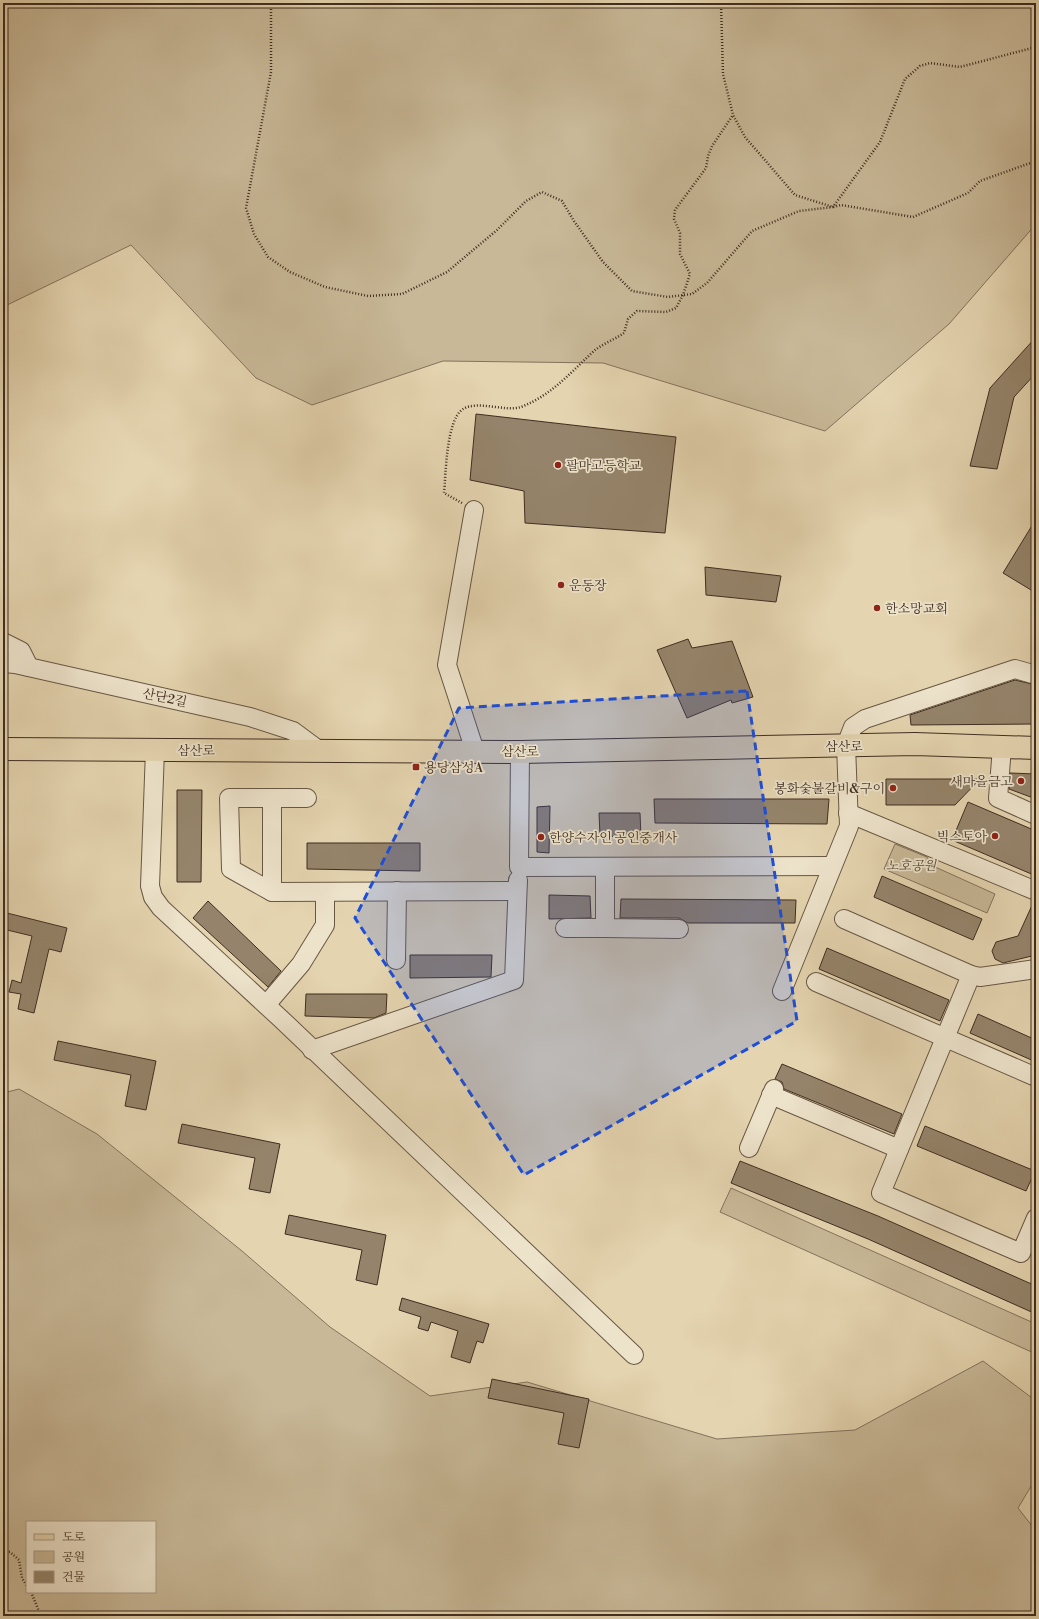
<svg xmlns="http://www.w3.org/2000/svg" width="1039" height="1619" font-family="'Libre Bodoni','Noto Serif KR',serif">
	<style>
		.green { fill: #c8b897; stroke: #84725c; fill-rule: evenodd }
		.building { fill: #95846b; stroke: #3f2d21 }
		.lines { fill: none; stroke-linecap: round; stroke-linejoin: round }
		.minor-casing { stroke: #685744; stroke-width: 20 }
		.major-casing { stroke: #3f2d21; stroke-width: 24 }
		.path { stroke: #3f2d21; stroke-width: 2.5; stroke-dasharray: 1 2; stroke-linecap: butt }
		.minor { stroke: #ede3cb; stroke-width: 18 }
		.major { stroke: #e4d4af; stroke-width: 22 }
		.marked { fill: #1d4ed8; fill-opacity: 0.2; stroke: #1d4ed8; stroke-width: 3; stroke-dasharray: 8 5; stroke-linejoin: round }
		.poi-dot { fill: #8f2418; stroke: #ede3cb; stroke-width: 1.5 }
		.labels { text-anchor: middle; stroke-width: 3.5; stroke-linejoin: round; paint-order: stroke }
		.poi-label { font-size: 13px; fill: #3f2d21; stroke: #ede3cb; text-anchor: start }
		.street-label { font-size: 13px; fill: #3f2d21; stroke: #ede3cb }
		.park-label { font-size: 13px; font-style: italic; fill: #5a4939; stroke: #ede3cb }
	</style>
	<rect width="100%" height="100%" fill="#e4d4af"/>
	<filter id="stains"><feTurbulence type="fractalNoise" baseFrequency=".005" numOctaves="4"/><feColorMatrix values="0 0 0 0 .2 0 0 0 0 .09 0 0 0 0 .02 0 0 0 .5 -.17"/></filter>
	<radialGradient id="worn" r=".72"><stop offset=".6" stop-color="#630" stop-opacity="0"/><stop offset="1" stop-color="#630" stop-opacity=".3"/></radialGradient>
	<!-- green -->
	<g class="green">
		<path d="M 3,3 L 1036,3 L 1036,224 L 949,324 L 825,431 L 603,363 L 443,361 L 312,405 L 256,378 L 131,245 L 3,307 Z"/>
		<path d="M 895,844 L 927,857 L 933,866 L 995,894 L 987,913 L 884,869 Z"/>
		<path d="M 19,1089 L 97,1134 L 242,1251 L 330,1327 L 430,1396 L 527,1382 L 717,1439 L 855,1430 L 983,1361 L 1036,1401 L 1036,1478 L 1018,1508 L 1036,1531 L 1036,1616 L 3,1616 L 3,1093 ZM 27,1522 L 155,1522 L 155,1592 L 27,1592 Z"/>
		<path d="M 731,1188 L 1036,1324 L 1036,1354 L 720,1212 Z"/>
	</g>
	<!-- building -->
	<g class="building">
		<path d="M 1036,337 L 1036,373 L 1014,397 L 997,469 L 970,466 L 990,388 Z"/>
		<path d="M 476,414 L 676,437 L 665,533 L 525,523 L 524,491 L 470,480 Z"/>
		<path d="M 1036,519 L 1036,593 L 1003,573 Z"/>
		<path d="M 705,567 L 781,576 L 776,602 L 706,595 Z"/>
		<path d="M 688,639 L 692,648 L 732,641 L 753,697 L 732,703 L 731,700 L 687,718 L 657,650 Z"/>
		<path d="M 1015,680 L 1036,685 L 1036,724 L 911,725 L 910,715 Z"/>
		<path d="M 1010,773 L 1036,774 L 1036,799 L 1009,789 Z"/>
		<path d="M 886,779 L 980,779 L 955,805 L 886,805 Z"/>
		<path d="M 177,790 L 202,790 L 201,882 L 177,882 Z"/>
		<path d="M 654,799 L 829,799 L 827,824 L 655,823 Z"/>
		<path d="M 968,802 L 1036,831 L 1036,876 L 952,840 Z"/>
		<path d="M 550,806 L 549,853 L 537,852 L 537,807 Z"/>
		<path d="M 599,813 L 640,813 L 641,837 L 600,836 Z"/>
		<path d="M 307,843 L 420,843 L 420,871 L 307,869 Z"/>
		<path d="M 882,876 L 982,919 L 973,940 L 874,897 Z"/>
		<path d="M 549,895 L 590,896 L 591,918 L 549,919 Z"/>
		<path d="M 621,899 L 796,900 L 795,923 L 688,923 L 679,918 L 620,918 Z"/>
		<path d="M 208,901 L 281,971 L 268,987 L 193,918 Z"/>
		<path d="M 1034,901 L 1036,901 L 1036,955 L 1003,963 L 995,959 L 992,951 L 996,942 L 1018,936 Z"/>
		<path d="M 3,912 L 67,928 L 61,952 L 49,949 L 34,1013 L 18,1009 L 21,994 L 9,992 L 12,980 L 21,983 L 32,936 L 3,929 Z"/>
		<path d="M 827,948 L 949,1000 L 940,1021 L 819,969 Z"/>
		<path d="M 410,955 L 492,955 L 491,977 L 410,978 Z"/>
		<path d="M 306,994 L 387,994 L 386,1013 L 374,1018 L 305,1016 Z"/>
		<path d="M 978,1014 L 1036,1040 L 1036,1062 L 970,1033 Z"/>
		<path d="M 58,1041 L 156,1061 L 146,1110 L 125,1106 L 131,1075 L 54,1060 Z"/>
		<path d="M 782,1064 L 902,1114 L 894,1134 L 784,1089 L 782,1082 L 775,1079 Z"/>
		<path d="M 182,1124 L 280,1144 L 270,1193 L 249,1189 L 255,1158 L 178,1143 Z"/>
		<path d="M 925,1126 L 1035,1171 L 1026,1191 L 917,1146 Z"/>
		<path d="M 740,1161 L 878,1216 L 1036,1286 L 1036,1314 L 868,1239 L 731,1183 Z"/>
		<path d="M 289,1215 L 386,1235 L 377,1285 L 356,1280 L 362,1250 L 285,1234 Z"/>
		<path d="M 402,1298 L 489,1324 L 483,1343 L 477,1341 L 470,1363 L 451,1357 L 458,1331 L 431,1322 L 428,1331 L 418,1328 L 421,1317 L 399,1310 Z"/>
		<path d="M 492,1379 L 589,1399 L 579,1448 L 558,1444 L 564,1413 L 488,1398 Z"/>
	</g>
	<g class="lines">
		<defs>
			<g id="minor">
				<path d="M 474,510 L 447,665 L 475,751"/>
				<path d="M 3,642 L 21,651 L 29,667"/>
				<path d="M 3,663 L 15,664 L 250,717 L 293,731 L 320,751"/>
				<path d="M 1002,747 L 998,798 L 1036,815"/>
				<path d="M 155,750 L 150,886 L 153,897 L 161,908 L 280,1018 L 634,1355"/>
				<path d="M 520,752 L 519,867 L 832,866"/>
				<path d="M 272,798 L 272,892"/>
				<path d="M 307,798 L 229,798 L 231,869 L 272,892 L 517,891"/>
				<path d="M 848,813 L 1036,891"/>
				<path d="M 605,867 L 605,928 L 679,929"/>
				<path d="M 844,919 L 971,975 L 980,977 L 1036,969"/>
				<path d="M 565,928 L 605,928"/>
				<path d="M 396,960 L 397,891"/>
				<path d="M 971,975 L 881,1193 L 1021,1253 L 1036,1218"/>
				<path d="M 816,982 L 1036,1077"/>
				<path d="M 782,991 L 849,826 L 846,745 L 853,727 L 865,719 L 1015,669 L 1036,675"/>
				<path d="M 266,1005 L 301,964 L 325,925 L 325,892"/>
				<path d="M 312,1050 L 514,980 L 518,880"/>
				<path d="M 771,1095 L 899,1149"/>
				<path d="M 749,1148 L 774,1089"/>
			</g>
			<path id="major" d="M 3,749 L 520,752 L 915,744 L 1036,748"/>
		</defs>
		<!-- minor casing -->
		<use href="#minor" class="minor-casing"/>
		<!-- major casing -->
		<use href="#major" class="major-casing"/>
		<!-- path -->
		<g class="path">
			<path d="M 271,3 L 271,72 L 246,208 L 254,234 L 268,257 L 290,272 L 325,287 L 368,296 L 402,294 L 447,272 L 497,230 L 526,201 L 542,192 L 562,201 L 574,221 L 603,262 L 632,291 L 668,297 L 692,294 L 707,283 L 752,231 L 799,211 L 833,207 L 880,142 L 905,79 L 920,66 L 930,63 L 960,67 L 1036,47"/>
			<path d="M 721,3 L 723,74 L 733,115 L 745,137 L 795,195 L 833,207 L 841,205 L 913,217 L 968,193 L 980,181 L 1036,161"/>
			<path d="M 462,503 L 444,493 C 446,474 446,420 463,409 C 478,400 505,412 521,407 C 552,395 571,372 595,350 C 603,344 615,339 624,333 L 628,319 L 637,311 L 666,312 L 676,308 L 683,295 L 690,274 L 680,254 L 680,233 L 674,219 L 675,210 L 706,168 L 708,156 L 712,146 L 733,115"/>
			<path d="M 3,1551 L 10,1552 L 19,1560 L 22,1578 L 27,1586"/>
			<path d="M 31,1592 L 41,1616"/>
		</g>
		<!-- minor -->
		<use href="#minor" class="minor"/>
		<!-- major -->
		<use href="#major" class="major"/>
	</g>
	<!-- marked area -->
	<path class="marked" d="M 747,691 L 797,1021 L 524,1175 L 355,918 L 459,708 Z"/>
	<!-- markers -->
	<g class="poi-dot">
		<circle cx="558" cy="465" r="4"/>
		<circle cx="561" cy="585" r="4"/>
		<circle cx="877" cy="608" r="4"/>
		<rect x="412" y="763" width="8" height="8" rx="2"/>
		<circle cx="1021" cy="781" r="4"/>
		<circle cx="893" cy="788" r="4"/>
		<circle cx="995" cy="836" r="4"/>
		<circle cx="541" cy="837" r="4"/>
	</g>
	<g class="labels">
		<!-- poi labels -->
		<g class="poi-label">
			<text x="566" y="470">팔마고등학교</text>
			<text x="569" y="590">운동장</text>
			<text x="885" y="613">한소망교회</text>
			<text x="424" y="772">용당삼성A</text>
			<text x="1013" y="786" text-anchor="end">새마을금고</text>
			<text x="885" y="793" text-anchor="end">봉화숯불갈비&amp;구이</text>
			<text x="987" y="841" text-anchor="end">빅스토아</text>
			<text x="549" y="842">한양수자인 공인중개사</text>
		</g>
		<!-- street labels -->
		<g class="street-label">
			<text transform="translate(165 697) rotate(12)" y="5">산단2길</text>
			<text transform="translate(844 746) rotate(-1)" y="5">삼산로</text>
			<text x="196" y="755">삼산로</text>
			<text x="520" y="756">삼산로</text>
		</g>
		<!-- park labels -->
		<g class="park-label">
			<text x="911" y="870">노호공원</text>
		</g>
	</g>
	<!-- margin -->
	<rect width="1039" height="1619" fill="none" stroke="#e4d4af" stroke-width="16"/>
	<rect x="4" y="4" width="1031" height="1611" fill="none" stroke="#3f2d21" stroke-width="2"/>
	<rect x="8" y="8" width="1023" height="1603" fill="none" stroke="#3f2d21"/>
	<!-- legend -->
	<rect x="26" y="1521" width="130" height="72" fill="#ede3cb" stroke="#a79a87"/>
	<rect x="34" y="1534" width="20" height="6" fill="#e4d4af" stroke="#a79a87"/>
	<text x="62" y="1541" font-size="12" fill="#3f2d21">도로</text>
	<rect x="34" y="1551" width="20" height="12" fill="#c8b897" stroke="#a79a87"/>
	<text x="62" y="1561" font-size="12" fill="#3f2d21">공원</text>
	<rect x="34" y="1571" width="20" height="12" fill="#95846b" stroke="#a79a87"/>
	<text x="62" y="1581" font-size="12" fill="#3f2d21">건물</text>
	<rect width="100%" height="100%" filter="url(#stains)"/>
	<rect width="100%" height="100%" fill="url(#worn)"/>
</svg>
